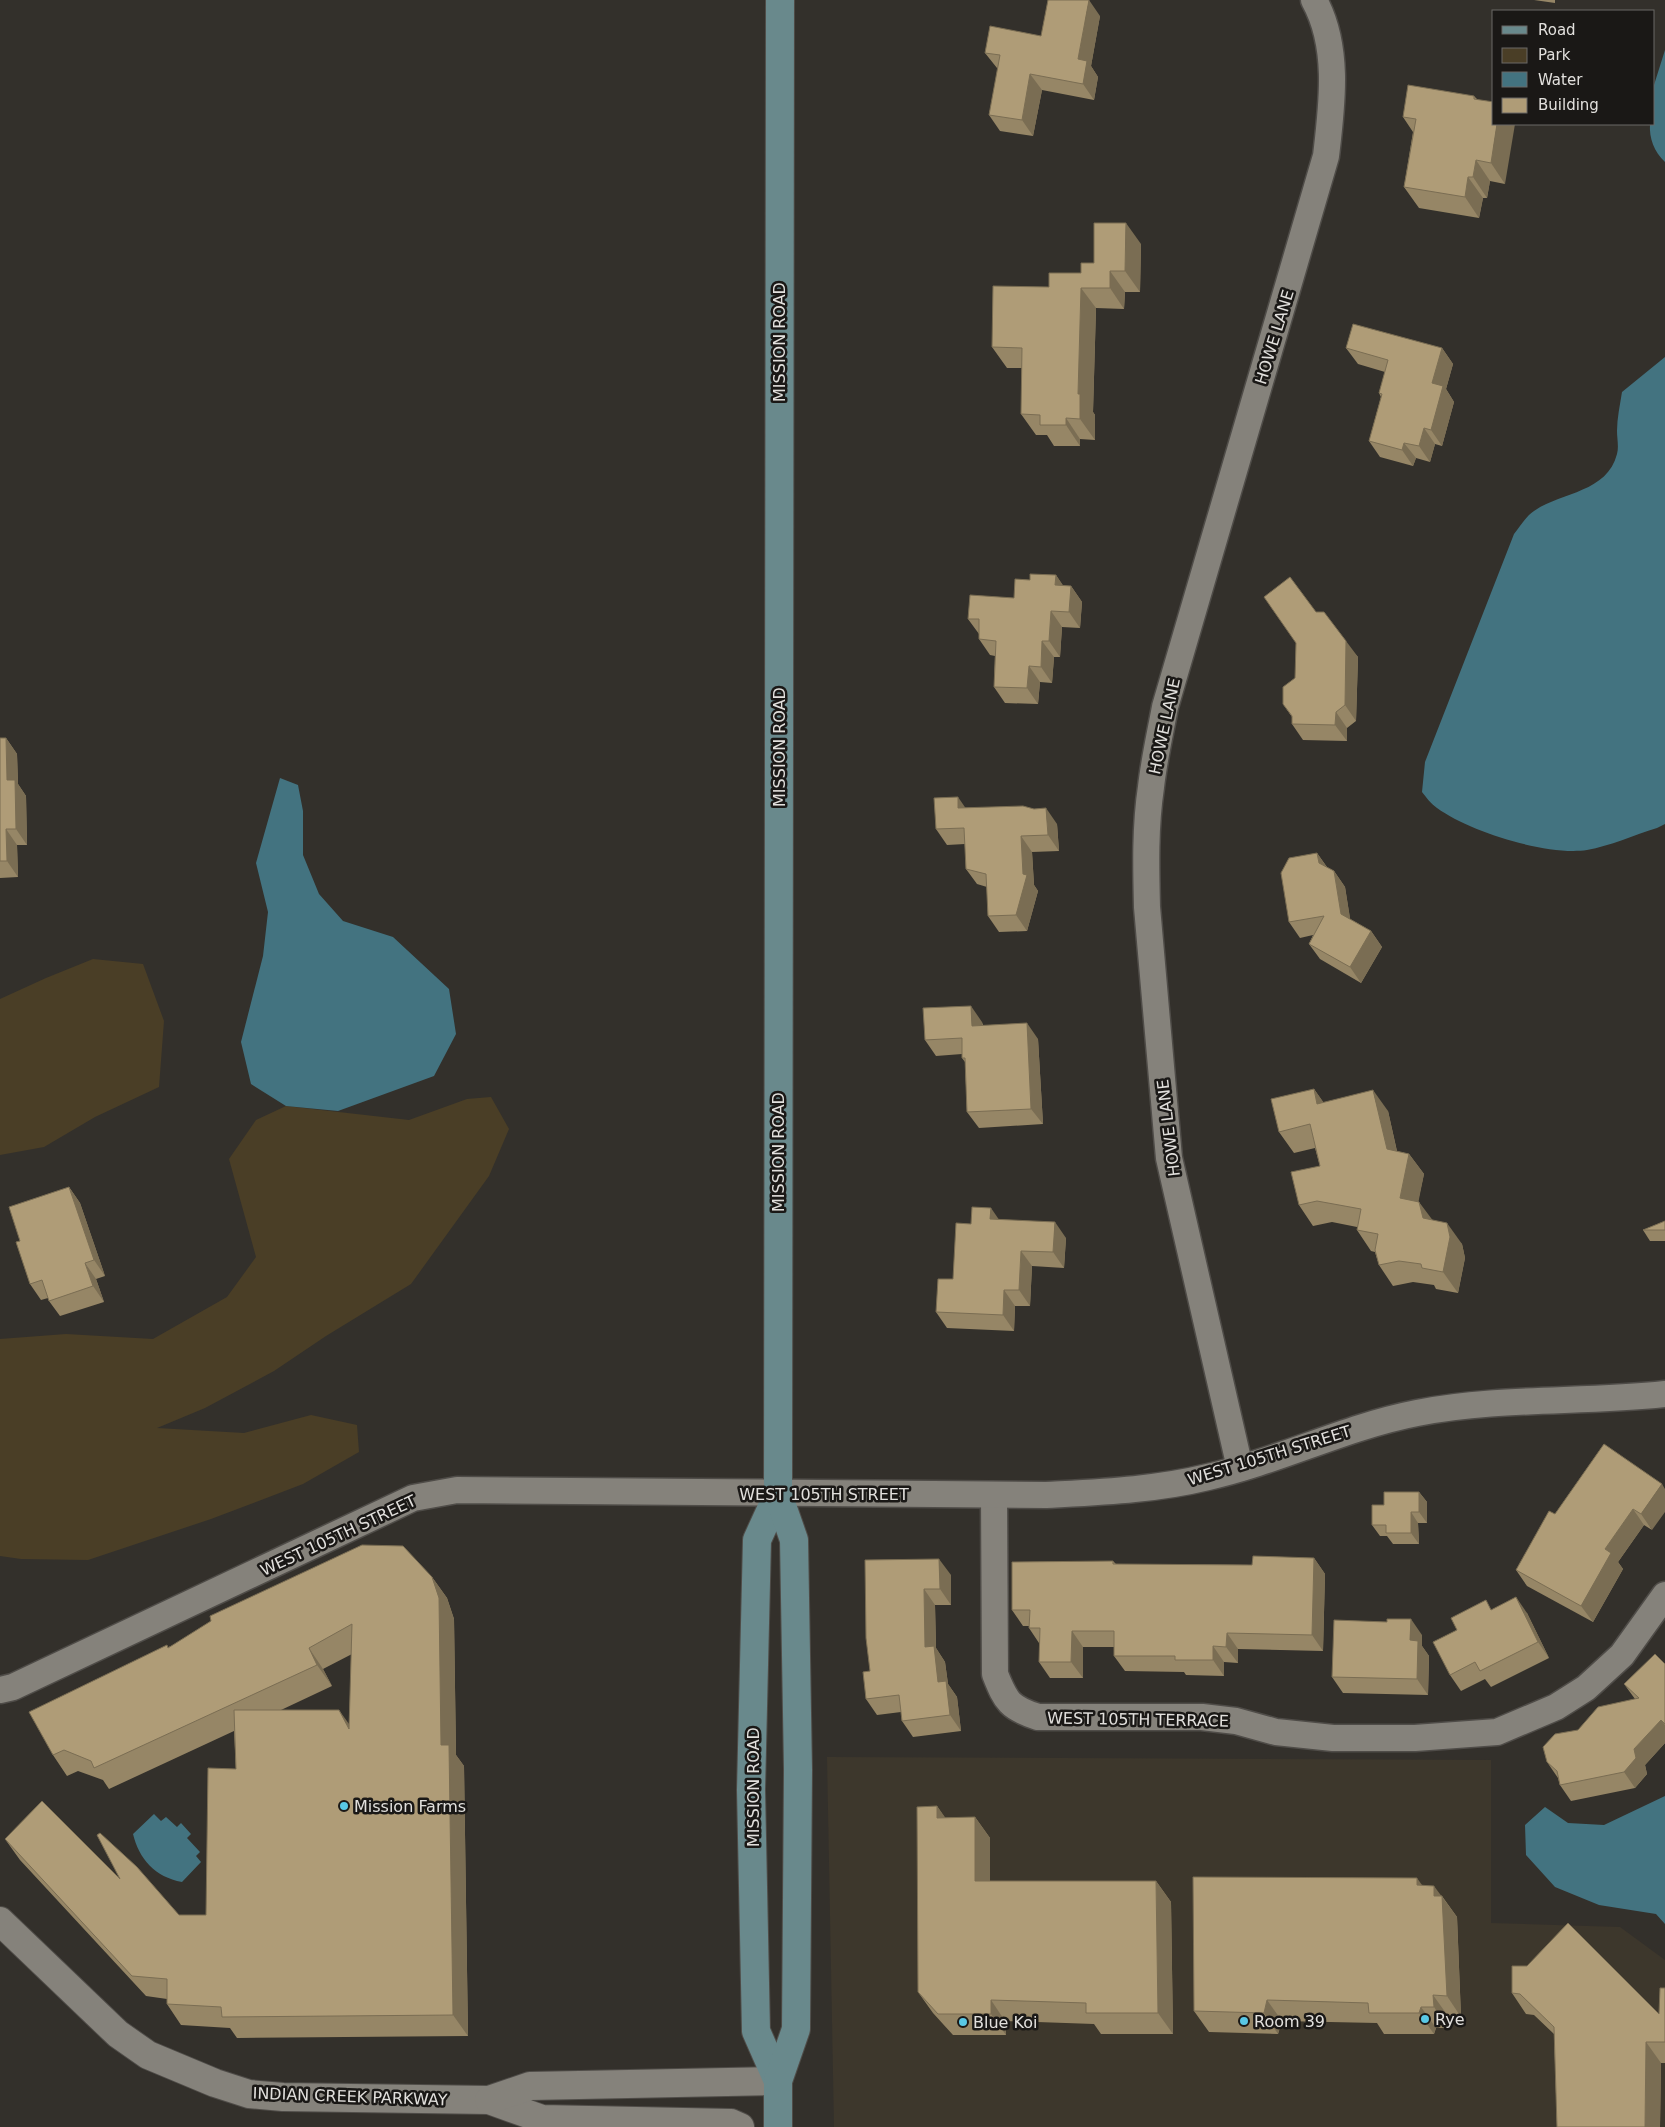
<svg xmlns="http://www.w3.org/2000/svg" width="1665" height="2127" font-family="'DejaVu Sans',sans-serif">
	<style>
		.built { fill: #3d372c }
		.green { fill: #4a3e26 }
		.water { fill: #437380 }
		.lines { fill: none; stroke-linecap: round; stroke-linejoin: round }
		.minor-casing { stroke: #4f4c48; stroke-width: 29 }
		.tertiary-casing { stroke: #4f4c48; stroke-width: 30 }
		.secondary-casing { stroke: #4f4c48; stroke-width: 30 }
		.minor { stroke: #85827b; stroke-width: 26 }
		.tertiary { stroke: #85827b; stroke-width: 28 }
		.secondary { stroke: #69898c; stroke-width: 28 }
		.wall { fill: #968666; fill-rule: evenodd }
		.shaded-wall { fill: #7a6d53 }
		.building { fill: #af9c77; stroke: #7a6d53 }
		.poi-dot { fill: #59c8e5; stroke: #1a1816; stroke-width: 2 }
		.labels { text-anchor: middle; stroke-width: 5; stroke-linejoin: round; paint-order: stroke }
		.street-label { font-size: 16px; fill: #e2e0dd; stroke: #1a1816 }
		.poi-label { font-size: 16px; fill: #e2e0dd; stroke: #1a1816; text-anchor: start }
	</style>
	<rect width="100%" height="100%" fill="#33302b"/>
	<!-- built -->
	<path class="built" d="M 827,1757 L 1491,1760 L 1491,1923 L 1620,1927 L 1665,1960 L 1665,2127 L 834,2127 Z"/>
	<!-- green -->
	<g class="green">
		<path d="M 93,959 L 143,964 L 164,1021 L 159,1087 L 95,1117 L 44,1147 L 0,1155 L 0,999 L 46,978 Z"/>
		<path d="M 491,1097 L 509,1129 L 489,1176 L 411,1284 L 326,1336 L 274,1371 L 205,1408 L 157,1428 L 244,1433 L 311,1415 L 357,1425 L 359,1452 L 303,1484 L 211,1519 L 88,1560 L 21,1559 L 0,1556 L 0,1339 L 66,1334 L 153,1339 L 227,1297 L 256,1257 L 229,1159 L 256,1120 L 286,1106 L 409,1120 L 467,1099 Z"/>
	</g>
	<!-- water -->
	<g class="water">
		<path d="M 1665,50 L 1665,162 C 1654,152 1649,138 1650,124 L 1654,124 L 1654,85 Z"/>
		<path d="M 1665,357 L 1665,824 L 1657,828 C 1634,835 1610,846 1587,850 C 1547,856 1470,832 1437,808 C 1431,804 1426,797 1422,792 L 1425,762 L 1514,534 C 1520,527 1526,516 1534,511 C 1561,492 1607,493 1617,454 C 1619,447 1617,438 1617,431 C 1617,418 1620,405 1622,392 Z"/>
		<path d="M 280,778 L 298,785 L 303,811 L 303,855 L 319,894 L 343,921 L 393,937 L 449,989 L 456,1034 L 434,1076 L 338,1111 L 286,1106 L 251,1084 L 241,1042 L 263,956 L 268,912 L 256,863 Z"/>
		<path d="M 1665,1796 L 1665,1924 L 1656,1914 L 1599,1905 L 1555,1887 L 1526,1855 L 1525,1825 L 1545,1807 L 1568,1823 L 1604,1825 Z"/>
		<path d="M 154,1814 L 161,1821 L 166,1817 L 177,1827 L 181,1823 L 191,1834 L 187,1838 L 200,1852 L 196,1856 L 201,1862 L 182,1882 C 155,1877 139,1859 133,1834 Z"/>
	</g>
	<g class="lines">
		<defs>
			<g id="minor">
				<path d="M 1240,1468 L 1169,1158 L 1147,907 C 1146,867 1145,827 1151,787 C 1154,760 1160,734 1165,707 L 1326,156 C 1332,105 1340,47 1314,0"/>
				<path d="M 994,1495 L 995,1674 C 1006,1702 1010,1708 1038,1717 L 1202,1717 L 1236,1721 L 1276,1732 L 1333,1738 L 1415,1738 L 1497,1732 L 1556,1707 L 1586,1688 L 1622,1655 L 1665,1595"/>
				<path d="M 0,1690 L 13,1687 L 413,1498 L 457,1490 L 1046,1495 C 1100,1492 1155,1490 1208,1477 C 1279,1461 1345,1427 1417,1413 C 1499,1397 1582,1403 1665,1394"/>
			</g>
			<g id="tertiary">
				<path d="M 0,1921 L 118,2034 L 148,2055 L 215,2083 L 249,2094 L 283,2097 L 489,2100 L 542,2119 L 731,2123 L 740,2127"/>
				<path d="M 489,2100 L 530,2086 L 778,2081"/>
			</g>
			<g id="secondary">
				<path d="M 778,2081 L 756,2031 L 751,1790 L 757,1540 L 778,1494"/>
				<path d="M 778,2127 L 778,2081 L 796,2029 L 798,1770 L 794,1540 L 778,1494 L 780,0"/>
			</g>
		</defs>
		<!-- minor casing -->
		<use href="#minor" class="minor-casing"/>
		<!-- tertiary casing -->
		<use href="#tertiary" class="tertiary-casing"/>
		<!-- secondary casing -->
		<use href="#secondary" class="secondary-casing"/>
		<!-- minor -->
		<use href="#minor" class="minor"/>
		<!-- tertiary -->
		<use href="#tertiary" class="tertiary"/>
		<!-- secondary -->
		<use href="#secondary" class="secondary"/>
	</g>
	<!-- wall -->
	<g class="wall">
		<path d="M 1534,0 L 1555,0 L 1555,3 Z"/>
		<path d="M 1100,16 L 1091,66 L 1098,77 L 1094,100 L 1042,90 L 1033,136 L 1000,131 L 989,115 L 998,69 L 997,68 L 985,53 L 1041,36 Z"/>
		<path d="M 1474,96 L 1477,99 L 1505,184 L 1490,181 L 1487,198 L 1483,198 L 1479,218 L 1419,208 L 1404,187 L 1413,132 L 1403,117 Z"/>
		<path d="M 1141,244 L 1140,292 L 1125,292 L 1124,309 L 1096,308 L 1093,412 L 1095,415 L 1095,440 L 1080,439 L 1080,446 L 1054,446 L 1047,435 L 1036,435 L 1021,414 L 1022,368 L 1007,368 L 992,347 L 1049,287 L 1081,273 L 1094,263 Z"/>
		<path d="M 1346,348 L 1442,348 L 1453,364 L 1446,389 L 1454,402 L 1442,446 L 1435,444 L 1430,462 L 1416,458 L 1413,466 L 1380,457 L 1369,441 L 1381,397 L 1379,393 L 1385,372 L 1358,364 Z"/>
		<path d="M 1056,575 L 1063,586 L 1071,586 L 1082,602 L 1080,628 L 1062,627 L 1060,657 L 1054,657 L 1052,683 L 1040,682 L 1038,704 L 1005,703 L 994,687 L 995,656 L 990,655 L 979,639 L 979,634 L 968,619 L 1014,598 L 1030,580 Z"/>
		<path d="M 1316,612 L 1358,657 L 1356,721 L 1347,728 L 1347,741 L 1303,740 L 1292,724 L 1292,717 L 1283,704 L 1295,678 Z"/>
		<path d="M 0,738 L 6,738 L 17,754 L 18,784 L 26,796 L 27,845 L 17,845 L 18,877 L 0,878 Z"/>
		<path d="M 966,808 L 1057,824 L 1059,851 L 1032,852 L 1034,885 L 1038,891 L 1027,931 L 999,932 L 988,916 L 987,887 L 977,884 L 966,869 L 965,844 L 947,845 L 936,829 Z"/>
		<path d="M 1317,853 L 1327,867 L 1334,871 L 1345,887 L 1350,919 L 1371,931 L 1382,947 L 1361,983 L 1320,959 L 1309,944 L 1313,935 L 1300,938 L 1289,922 Z"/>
		<path d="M 982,1022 L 983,1025 L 1038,1039 L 1043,1124 L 979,1128 L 967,1112 L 965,1062 L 962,1058 L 962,1054 L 936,1056 L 925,1040 Z"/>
		<path d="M 1314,1089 L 1323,1102 L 1388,1111 L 1397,1151 L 1409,1154 L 1424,1174 L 1418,1201 L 1431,1220 L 1462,1244 L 1465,1258 L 1458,1293 L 1436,1289 L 1434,1285 L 1413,1282 L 1393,1286 L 1379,1265 L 1375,1252 L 1371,1251 L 1357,1230 L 1357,1227 L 1332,1222 L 1313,1226 L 1299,1205 L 1320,1166 L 1315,1148 L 1294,1153 L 1279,1132 Z"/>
		<path d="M 69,1187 L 80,1203 L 105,1276 L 96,1279 L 104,1302 L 60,1316 L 49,1301 L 48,1298 L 41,1300 L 30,1284 L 20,1241 Z"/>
		<path d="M 998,1219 L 1066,1238 L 1064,1268 L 1032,1266 L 1030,1306 L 1015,1306 L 1014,1331 L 947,1328 L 936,1312 L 953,1279 L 971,1224 Z"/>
		<path d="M 1665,1221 L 1665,1241 L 1650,1241 L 1643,1230 Z"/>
		<path d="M 1604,1444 L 1652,1530 L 1644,1525 L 1618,1562 L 1623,1569 L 1593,1622 L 1527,1586 L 1516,1570 Z"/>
		<path d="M 1419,1492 L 1427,1502 L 1427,1523 L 1418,1523 L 1419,1544 L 1393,1544 L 1387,1536 L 1380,1536 L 1372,1525 L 1384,1505 Z"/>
		<path d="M 1314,1558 L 1325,1574 L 1323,1651 L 1238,1649 L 1238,1663 L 1224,1662 L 1224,1676 L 1186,1675 L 1184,1672 L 1125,1671 L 1114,1656 L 1114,1647 L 1083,1647 L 1083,1678 L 1050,1678 L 1039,1662 L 1039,1643 L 1029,1628 L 1029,1626 L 1023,1626 L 1012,1610 L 1113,1561 L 1116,1564 L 1252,1565 Z"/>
		<path d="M 865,1560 L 951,1575 L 951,1605 L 935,1605 L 936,1648 L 945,1662 L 948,1684 L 957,1697 L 961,1731 L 913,1737 L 902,1721 L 901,1712 L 877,1715 L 866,1699 L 870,1671 Z"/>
		<path d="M 432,1577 L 447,1598 L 454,1619 L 456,1755 L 464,1766 L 468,2036 L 237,2038 L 230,2028 L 181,2025 L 167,2004 L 167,1999 L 146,1996 L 20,1860 L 5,1839 L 120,1879 L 179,1915 L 206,1915 L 236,1769 L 234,1731 L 109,1789 L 103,1780 L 78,1771 L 67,1776 L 53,1755 L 168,1647 ZM 352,1654 L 349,1724 L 281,1710 L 332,1686 L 323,1669 Z"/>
		<path d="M 1493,1610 L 1527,1613 L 1549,1658 L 1491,1687 L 1485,1679 L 1461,1691 L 1450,1675 L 1457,1630 Z"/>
		<path d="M 1422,1635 L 1422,1646 L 1429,1656 L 1428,1695 L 1343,1693 L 1332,1677 Z"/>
		<path d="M 1665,1664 L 1665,1743 L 1645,1765 L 1647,1774 L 1635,1788 L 1571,1801 L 1560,1785 L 1558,1778 L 1547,1762 L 1578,1730 L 1635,1699 L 1624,1684 Z"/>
		<path d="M 937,1806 L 945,1818 L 975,1817 L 990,1838 L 990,1881 L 1156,1881 L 1171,1902 L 1173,2034 L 1101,2034 L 1094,2024 L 1005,2021 L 1006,2035 L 953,2035 L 933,2013 L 918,1992 Z"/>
		<path d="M 1422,1885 L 1442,1896 L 1457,1917 L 1461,2017 L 1448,2016 L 1448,2028 L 1436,2028 L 1434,2034 L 1384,2034 L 1377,2023 L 1282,2021 L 1278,2034 L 1209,2032 L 1194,2011 Z"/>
		<path d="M 1527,1966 L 1659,2014 L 1665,1988 L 1665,2063 L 1661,2063 L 1660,2127 L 1557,2127 L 1554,2034 L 1534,2015 L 1526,2014 L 1512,1993 Z"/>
	</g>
	<!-- shaded-wall -->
	<g class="shaded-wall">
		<path d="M 1089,0 L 1100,16 L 1091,66 L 1098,77 L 1094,100 L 1083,84 L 1078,59 Z"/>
		<path d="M 1030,74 L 1042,90 L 1033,136 L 1022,120 Z"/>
		<path d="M 1497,124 L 1515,124 L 1505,184 L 1491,163 Z"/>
		<path d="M 1476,160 L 1490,181 L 1487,198 L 1473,177 Z"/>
		<path d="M 1468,177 L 1483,198 L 1479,218 L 1465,197 Z"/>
		<path d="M 1126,223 L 1141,244 L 1140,292 L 1125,271 Z"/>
		<path d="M 1110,271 L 1125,292 L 1124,309 L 1110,288 Z"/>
		<path d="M 1081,288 L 1096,308 L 1093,412 L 1095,415 L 1095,440 L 1080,419 L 1078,394 Z"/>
		<path d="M 1442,348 L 1453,364 L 1446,389 L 1454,402 L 1442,446 L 1431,430 L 1432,383 Z"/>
		<path d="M 1066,418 L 1080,439 L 1080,446 L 1066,425 Z"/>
		<path d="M 1424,428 L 1435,444 L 1430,462 L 1419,446 Z"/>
		<path d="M 1404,443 L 1416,458 L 1413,466 L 1402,450 Z"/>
		<path d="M 1056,575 L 1067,591 L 1055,585 Z"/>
		<path d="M 1071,586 L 1082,602 L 1080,628 L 1069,612 Z"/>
		<path d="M 1051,611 L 1062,627 L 1060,657 L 1049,641 Z"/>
		<path d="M 1042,641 L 1054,657 L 1052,683 L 1041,667 Z"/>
		<path d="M 1346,641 L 1358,657 L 1356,721 L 1345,705 Z"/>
		<path d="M 1029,666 L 1040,682 L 1038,704 L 1027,688 Z"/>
		<path d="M 1336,712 L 1347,728 L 1347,741 L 1335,725 Z"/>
		<path d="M 6,738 L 17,754 L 18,784 L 26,796 L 27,845 L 16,829 L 7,780 Z"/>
		<path d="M 958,797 L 969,813 L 958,808 Z"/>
		<path d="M 1046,808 L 1057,824 L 1059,851 L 1048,835 Z"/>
		<path d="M 6,829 L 17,845 L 18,877 L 7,861 Z"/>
		<path d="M 1021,836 L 1032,852 L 1034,885 L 1038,891 L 1027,931 L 1016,915 L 1023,874 Z"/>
		<path d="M 1317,853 L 1328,869 L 1319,863 Z"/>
		<path d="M 1334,871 L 1345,887 L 1352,930 L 1341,914 Z"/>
		<path d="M 1371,931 L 1382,947 L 1361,983 L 1350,967 Z"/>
		<path d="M 971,1006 L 982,1022 L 983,1042 L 972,1026 Z"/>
		<path d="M 1027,1023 L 1038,1039 L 1043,1124 L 1031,1109 Z"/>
		<path d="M 1314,1089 L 1329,1110 L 1317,1104 Z"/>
		<path d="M 1373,1090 L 1388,1111 L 1401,1170 L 1387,1149 Z"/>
		<path d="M 1409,1154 L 1424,1174 L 1415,1219 L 1400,1198 Z"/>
		<path d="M 69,1187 L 80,1203 L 105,1276 L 94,1260 Z"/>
		<path d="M 1419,1202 L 1434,1222 L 1423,1218 Z"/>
		<path d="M 991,1208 L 1002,1224 L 990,1219 Z"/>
		<path d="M 1055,1222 L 1066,1238 L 1064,1268 L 1053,1252 Z"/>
		<path d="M 1447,1223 L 1462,1244 L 1465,1258 L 1458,1293 L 1443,1272 Z"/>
		<path d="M 1021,1251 L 1032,1266 L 1030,1306 L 1019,1290 Z"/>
		<path d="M 85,1263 L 96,1279 L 104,1302 L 93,1286 Z"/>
		<path d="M 1004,1290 L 1015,1306 L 1014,1331 L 1003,1315 Z"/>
		<path d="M 1662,1484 L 1665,1489 L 1665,1512 L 1652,1530 L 1641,1514 Z"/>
		<path d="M 1419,1492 L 1427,1502 L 1427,1523 L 1419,1512 Z"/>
		<path d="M 1633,1509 L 1644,1525 L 1618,1562 L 1623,1569 L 1593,1622 L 1581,1606 L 1605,1549 Z"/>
		<path d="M 1411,1512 L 1418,1523 L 1419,1544 L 1411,1533 Z"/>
		<path d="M 1314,1558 L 1325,1574 L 1323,1651 L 1312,1635 Z"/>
		<path d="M 939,1559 L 951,1575 L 951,1605 L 940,1589 Z"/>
		<path d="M 432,1577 L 447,1598 L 454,1619 L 456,1755 L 464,1766 L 468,2036 L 453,2015 L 441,1745 Z"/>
		<path d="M 924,1589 L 935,1605 L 936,1648 L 945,1662 L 948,1684 L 957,1697 L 961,1731 L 950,1715 L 925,1647 Z"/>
		<path d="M 1516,1597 L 1527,1613 L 1549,1658 L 1538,1642 Z"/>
		<path d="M 1411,1619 L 1422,1635 L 1422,1646 L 1429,1656 L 1428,1695 L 1417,1679 L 1410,1640 Z"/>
		<path d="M 1072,1631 L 1083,1647 L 1083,1678 L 1071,1662 Z"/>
		<path d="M 1227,1633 L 1238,1649 L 1238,1663 L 1226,1647 Z"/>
		<path d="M 1213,1646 L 1224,1662 L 1224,1676 L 1213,1660 Z"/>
		<path d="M 309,1648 L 323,1669 L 332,1686 L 317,1665 Z"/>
		<path d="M 339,1710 L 354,1731 L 349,1729 Z"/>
		<path d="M 1661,1720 L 1665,1725 L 1665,1743 L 1645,1765 L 1647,1774 L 1635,1788 L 1624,1772 L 1634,1749 Z"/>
		<path d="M 937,1806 L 952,1827 L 937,1818 Z"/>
		<path d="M 975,1817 L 990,1838 L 990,1902 L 975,1881 Z"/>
		<path d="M 1417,1878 L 1432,1899 L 1417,1885 Z"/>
		<path d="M 1156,1881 L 1171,1902 L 1173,2034 L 1158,2013 Z"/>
		<path d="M 1434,1886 L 1457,1917 L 1461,2017 L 1447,1996 L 1434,1896 Z"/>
		<path d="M 1433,1995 L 1448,2016 L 1448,2028 L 1434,2007 Z"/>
		<path d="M 991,2000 L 1005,2021 L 1006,2035 L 991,2014 Z"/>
		<path d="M 1267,2000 L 1282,2021 L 1278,2034 L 1264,2013 Z"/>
		<path d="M 1421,2007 L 1436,2028 L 1434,2034 L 1419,2013 Z"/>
		<path d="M 1646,2042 L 1661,2063 L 1660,2127 L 1645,2127 Z"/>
	</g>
	<!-- building -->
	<g class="building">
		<path d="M 1048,0 L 1089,0 L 1078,59 L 1087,61 L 1083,84 L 1030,74 L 1022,120 L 989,115 L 1000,55 L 985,53 L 990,26 L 1041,36 Z"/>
		<path d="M 1408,85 L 1474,96 L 1474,99 L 1494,102 L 1494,124 L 1497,124 L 1491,163 L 1476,160 L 1473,177 L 1468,177 L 1465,197 L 1404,187 L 1416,119 L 1403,117 Z"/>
		<path d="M 1094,223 L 1126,223 L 1125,271 L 1110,271 L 1110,288 L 1081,288 L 1078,394 L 1080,394 L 1080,419 L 1066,418 L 1066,425 L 1040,425 L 1040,415 L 1021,414 L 1022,348 L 992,347 L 993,286 L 1049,287 L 1049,273 L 1081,273 L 1081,263 L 1094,263 Z"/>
		<path d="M 1353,324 L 1442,348 L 1432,383 L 1443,386 L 1431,430 L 1424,428 L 1419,446 L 1404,443 L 1402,450 L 1369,441 L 1382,394 L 1379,393 L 1388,360 L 1346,348 Z"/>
		<path d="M 1030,574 L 1056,575 L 1055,585 L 1071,586 L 1069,612 L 1051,611 L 1049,641 L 1042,641 L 1041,667 L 1029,666 L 1027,688 L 994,687 L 996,641 L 979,639 L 979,619 L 968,619 L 970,595 L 1014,598 L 1015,579 L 1030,580 Z"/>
		<path d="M 1290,577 L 1316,612 L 1324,612 L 1346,641 L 1345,705 L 1336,712 L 1335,725 L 1292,724 L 1292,716 L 1283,704 L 1283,687 L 1295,678 L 1296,643 L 1264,597 Z"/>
		<path d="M 0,738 L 6,738 L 7,780 L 15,780 L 16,829 L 6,829 L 7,861 L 0,861 Z"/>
		<path d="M 958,797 L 958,808 L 1023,806 L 1034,809 L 1046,808 L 1048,835 L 1021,836 L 1023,874 L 1027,875 L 1016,915 L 988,916 L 986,874 L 966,869 L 964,828 L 936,829 L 934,798 Z"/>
		<path d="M 1317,853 L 1319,863 L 1334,871 L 1341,914 L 1371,931 L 1350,967 L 1309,944 L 1324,916 L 1289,922 L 1281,873 L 1289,858 Z"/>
		<path d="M 971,1006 L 972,1026 L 1027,1023 L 1031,1109 L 967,1112 L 965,1058 L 962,1058 L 962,1038 L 925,1040 L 923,1008 Z"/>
		<path d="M 1314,1089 L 1317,1104 L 1373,1090 L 1387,1149 L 1409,1154 L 1400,1198 L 1419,1202 L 1423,1218 L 1447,1223 L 1450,1237 L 1443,1272 L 1422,1268 L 1421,1264 L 1399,1261 L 1379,1265 L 1375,1250 L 1378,1234 L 1357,1230 L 1361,1209 L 1317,1201 L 1299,1205 L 1291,1172 L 1320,1166 L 1310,1124 L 1279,1132 L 1271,1099 Z"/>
		<path d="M 69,1187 L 94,1260 L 85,1263 L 93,1286 L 49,1301 L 42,1280 L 30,1284 L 16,1242 L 20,1241 L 9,1207 Z"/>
		<path d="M 972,1207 L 991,1208 L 990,1219 L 1055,1222 L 1053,1252 L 1021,1251 L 1019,1290 L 1004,1290 L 1003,1315 L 936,1312 L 938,1279 L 953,1279 L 956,1223 L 971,1224 Z"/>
		<path d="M 1665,1221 L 1665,1230 L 1643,1230 Z"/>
		<path d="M 1604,1444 L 1662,1484 L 1641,1514 L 1633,1509 L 1605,1549 L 1611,1553 L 1581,1606 L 1516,1570 L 1549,1511 L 1555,1514 Z"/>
		<path d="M 1384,1492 L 1419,1492 L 1419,1512 L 1411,1512 L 1411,1533 L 1386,1533 L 1386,1525 L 1372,1525 L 1372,1505 L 1384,1505 Z"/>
		<path d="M 362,1545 L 403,1546 L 432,1577 L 439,1598 L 441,1745 L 449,1745 L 453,2015 L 222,2017 L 221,2007 L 167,2004 L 167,1979 L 132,1976 L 5,1839 L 42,1801 L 120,1879 L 97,1835 L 100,1833 L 137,1867 L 179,1915 L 206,1915 L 208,1768 L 236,1769 L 234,1710 L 339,1710 L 349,1729 L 352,1624 L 309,1648 L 317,1665 L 94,1768 L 91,1761 L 64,1750 L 53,1755 L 29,1712 L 167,1645 L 168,1648 L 211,1621 L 210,1616 Z"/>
		<path d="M 1253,1556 L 1314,1558 L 1312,1635 L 1227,1633 L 1226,1647 L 1213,1646 L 1213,1660 L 1175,1660 L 1175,1656 L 1114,1656 L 1114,1631 L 1072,1631 L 1071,1662 L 1039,1662 L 1040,1628 L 1029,1628 L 1030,1610 L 1012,1610 L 1012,1562 L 1113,1561 L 1113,1564 L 1252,1565 Z"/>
		<path d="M 939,1559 L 940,1589 L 924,1589 L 925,1647 L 934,1646 L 938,1682 L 946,1681 L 950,1715 L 902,1721 L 899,1695 L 866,1699 L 863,1672 L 870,1671 L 866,1638 L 865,1560 Z"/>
		<path d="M 1516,1597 L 1538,1642 L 1480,1671 L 1475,1662 L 1450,1675 L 1433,1642 L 1457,1630 L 1451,1618 L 1486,1600 L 1491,1610 Z"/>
		<path d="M 1387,1619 L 1411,1619 L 1410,1640 L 1418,1641 L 1417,1679 L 1332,1677 L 1334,1620 L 1387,1622 Z"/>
		<path d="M 1655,1654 L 1665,1664 L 1665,1724 L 1661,1720 L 1634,1749 L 1636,1758 L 1624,1772 L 1560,1785 L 1557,1771 L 1547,1762 L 1543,1747 L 1555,1734 L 1578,1730 L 1598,1707 L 1639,1698 L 1624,1684 Z"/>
		<path d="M 937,1806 L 937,1818 L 975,1817 L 975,1881 L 1156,1881 L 1158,2013 L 1086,2013 L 1086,2003 L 991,2000 L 991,2014 L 938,2014 L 918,1992 L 917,1807 Z"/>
		<path d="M 1193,1877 L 1417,1878 L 1417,1885 L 1434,1886 L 1434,1896 L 1442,1896 L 1447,1996 L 1433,1995 L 1434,2007 L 1421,2007 L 1419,2013 L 1369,2013 L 1368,2003 L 1267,2000 L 1264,2013 L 1194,2011 Z"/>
		<path d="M 1568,1923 L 1659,2014 L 1660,1988 L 1665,1988 L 1665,2042 L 1646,2042 L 1645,2127 L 1557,2127 L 1554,2027 L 1520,1994 L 1512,1993 L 1512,1966 L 1527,1966 Z"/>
	</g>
	<!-- markers -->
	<g class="poi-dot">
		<circle cx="344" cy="1806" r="5"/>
		<circle cx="1425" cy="2019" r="5"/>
		<circle cx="1244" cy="2021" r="5"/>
		<circle cx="963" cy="2022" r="5"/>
	</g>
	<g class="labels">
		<!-- street labels -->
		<g class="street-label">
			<text transform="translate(1274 337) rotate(-73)" y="6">HOWE LANE</text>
			<text transform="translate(779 342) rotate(-90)" y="6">MISSION ROAD</text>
			<text transform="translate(1164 726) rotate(-78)" y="6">HOWE LANE</text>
			<text transform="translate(779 747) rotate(-90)" y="6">MISSION ROAD</text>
			<text transform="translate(1168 1128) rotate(-97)" y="6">HOWE LANE</text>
			<text transform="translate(778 1152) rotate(-90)" y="6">MISSION ROAD</text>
			<text transform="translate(1269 1455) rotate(-17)" y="6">WEST 105TH STREET</text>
			<text x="824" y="1500">WEST 105TH STREET</text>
			<text transform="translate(338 1535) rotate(-25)" y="6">WEST 105TH STREET</text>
			<text transform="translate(1138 1719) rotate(1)" y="6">WEST 105TH TERRACE</text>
			<text transform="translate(753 1787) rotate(-90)" y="6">MISSION ROAD</text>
			<text transform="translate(350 2096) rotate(2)" y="6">INDIAN CREEK PARKWAY</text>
		</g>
		<!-- poi labels -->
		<g class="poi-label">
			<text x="354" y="1812">Mission Farms</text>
			<text x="1435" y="2025">Rye</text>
			<text x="1254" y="2027">Room 39</text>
			<text x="973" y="2028">Blue Koi</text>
		</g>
	</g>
	<!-- legend -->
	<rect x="1492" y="10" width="162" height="115" fill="#1a1816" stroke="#6a6866"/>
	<rect x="1502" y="26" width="25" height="8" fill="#69898c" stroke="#6a6866"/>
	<text x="1538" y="35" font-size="15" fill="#e2e0dd">Road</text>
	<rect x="1502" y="48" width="25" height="15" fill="#4a3e26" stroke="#6a6866"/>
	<text x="1538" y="60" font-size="15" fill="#e2e0dd">Park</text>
	<rect x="1502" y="72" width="25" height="15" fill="#437380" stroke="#6a6866"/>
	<text x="1538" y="85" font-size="15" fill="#e2e0dd">Water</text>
	<rect x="1502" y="98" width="25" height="15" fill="#af9c77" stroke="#6a6866"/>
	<text x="1538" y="110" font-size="15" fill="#e2e0dd">Building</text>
</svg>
